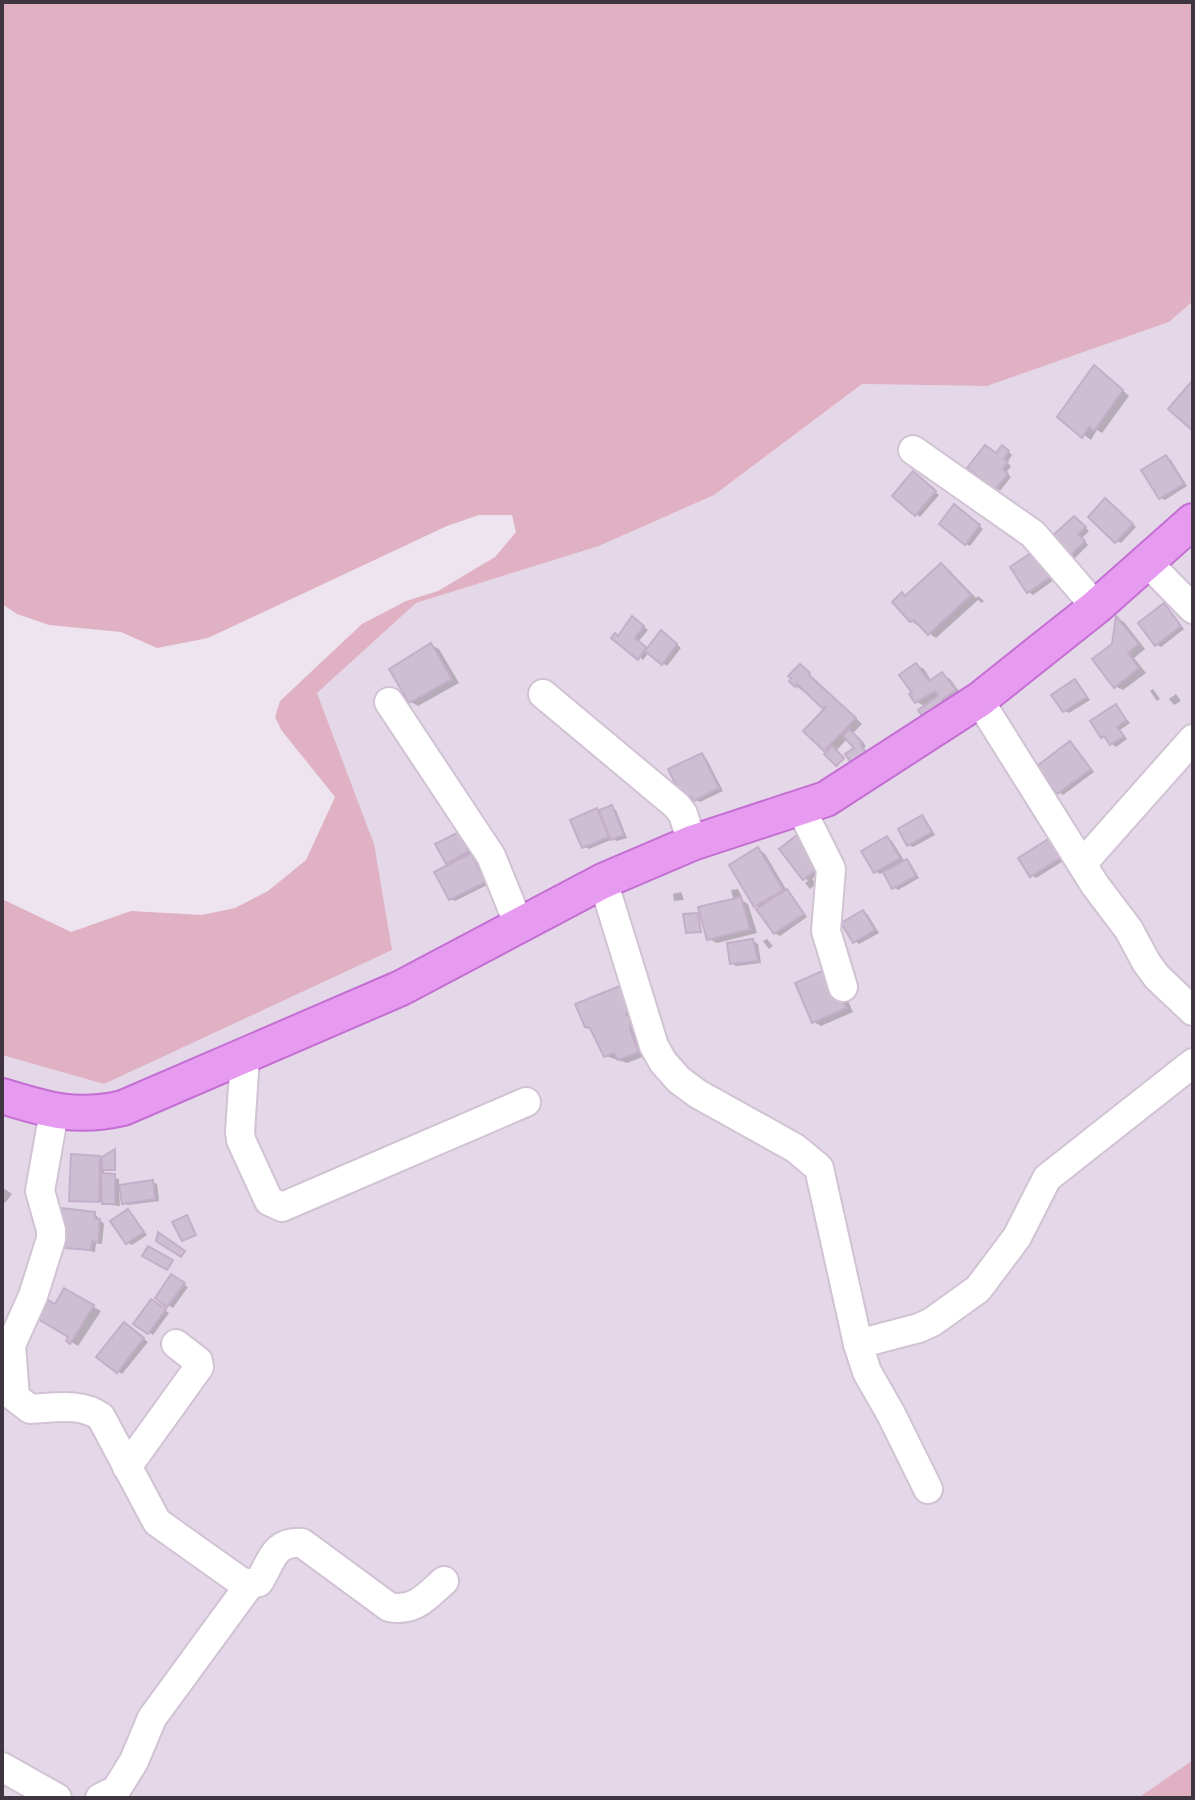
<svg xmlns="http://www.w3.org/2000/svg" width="1195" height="1800" font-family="'Asap Condensed',sans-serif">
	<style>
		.residential { fill: #e4d7e7 }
		.green { fill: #dfb1c3 }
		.shadow { fill: #0003 }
		.building { fill: #cdbed2; stroke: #c3afc9; stroke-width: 2 }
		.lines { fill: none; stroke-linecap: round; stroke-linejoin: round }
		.minor-casing { stroke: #d1c2d4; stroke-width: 32 }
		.major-casing { stroke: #c46ed3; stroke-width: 38 }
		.minor { stroke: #fff; stroke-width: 28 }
		.major { stroke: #e69bf1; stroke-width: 34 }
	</style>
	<rect width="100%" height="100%" fill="#eee4ef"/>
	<!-- residential -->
	<path class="residential" d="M 1193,301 L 1193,1760 L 1138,1798 L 2,1798 L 2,1055 L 104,1084 L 374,844 L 317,693 L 416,603 L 599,546 L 714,495 L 862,384 L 987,386 L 1169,322 Z"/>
	<!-- green -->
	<g class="green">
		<path d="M 2,2 L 1193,2 L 1193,301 L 1169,322 L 987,386 L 862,384 L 714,495 L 599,546 L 416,603 L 317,693 L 374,844 L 392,950 L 104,1084 L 2,1055 L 2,899 L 71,932 L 131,911 L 202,915 L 235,908 L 268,891 L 306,860 L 335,797 L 282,731 L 275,717 L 280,701 L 362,624 L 406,601 L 438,591 L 495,557 L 516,532 L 512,515 L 479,515 L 447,526 L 208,638 L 157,648 L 121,632 L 49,625 L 17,614 L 2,604 Z"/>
		<path d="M 1193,1760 L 1193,1798 L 1138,1798 Z"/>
	</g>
	<!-- shadow -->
	<g class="shadow">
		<path d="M 1102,372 L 1129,396 L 1102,433 L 1097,430 L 1091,440 L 1059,417 Z"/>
		<path d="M 1007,450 L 1012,455 L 1007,463 L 1011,466 L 1006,473 L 1011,477 L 1000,491 L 996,488 L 997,455 Z"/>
		<path d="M 1166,457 L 1171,460 L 1187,486 L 1165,500 L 1161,498 Z"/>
		<path d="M 918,476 L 939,495 L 920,517 L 916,514 Z"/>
		<path d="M 1110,503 L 1136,527 L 1121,543 L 1117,541 Z"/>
		<path d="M 959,509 L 983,529 L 970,546 L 966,544 Z"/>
		<path d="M 1079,521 L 1089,531 L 1082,538 L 1088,545 L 1075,558 L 1070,556 Z"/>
		<path d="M 1045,552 L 1061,575 L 1033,595 L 1029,592 Z"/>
		<path d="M 942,565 L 949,570 L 976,598 L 978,596 L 984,601 L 982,603 L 978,600 L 936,638 L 911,621 L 906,597 Z"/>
		<path d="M 1164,606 L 1184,629 L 1161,647 L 1156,644 Z"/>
		<path d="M 1118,619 L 1124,622 L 1145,649 L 1134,658 L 1146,673 L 1123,690 L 1115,686 L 1114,645 Z"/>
		<path d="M 637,621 L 648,630 L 638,642 L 648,650 L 666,635 L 681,648 L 667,666 L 649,652 L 643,660 L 619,638 Z"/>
		<path d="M 431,645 L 439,649 L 459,683 L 418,706 L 411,702 Z"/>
		<path d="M 916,665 L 924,669 L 932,682 L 942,674 L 950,679 L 962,695 L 962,714 L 926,707 L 917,702 Z"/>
		<path d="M 800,666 L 862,724 L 853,733 L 866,746 L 864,748 L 871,758 L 848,738 L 835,752 L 844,760 L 838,765 L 829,752 L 806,730 L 827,709 L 796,686 Z"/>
		<path d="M 1075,681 L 1090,700 L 1069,713 L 1065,711 Z"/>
		<path d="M 1153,689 L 1160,699 L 1157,701 L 1150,691 Z"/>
		<path d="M 1176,694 L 1181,701 L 1174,705 L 1169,699 Z"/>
		<path d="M 1116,706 L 1130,723 L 1120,730 L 1127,739 L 1116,747 L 1103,737 Z"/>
		<path d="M 1070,743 L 1094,772 L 1063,795 L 1059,792 Z"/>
		<path d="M 701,756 L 706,758 L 723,791 L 700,802 L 694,799 L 689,801 L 684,799 Z"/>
		<path d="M 611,808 L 616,810 L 627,838 L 617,841 L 613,839 L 589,849 L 584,846 L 598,810 Z"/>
		<path d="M 922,817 L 926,820 L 935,835 L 913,847 L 909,845 Z"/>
		<path d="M 463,837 L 473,854 L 471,855 L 476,858 L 489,884 L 455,901 L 451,899 L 452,865 L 448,862 L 438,845 Z"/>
		<path d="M 887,838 L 892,841 L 905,862 L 911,864 L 919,878 L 898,890 L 894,887 L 885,871 L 880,874 L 875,871 Z"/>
		<path d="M 1062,838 L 1073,855 L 1036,878 L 1032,875 Z"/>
		<path d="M 758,849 L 765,854 L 787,891 L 807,917 L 780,936 L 775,933 L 761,908 L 756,905 Z"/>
		<path d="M 782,850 L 829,865 L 812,879 L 816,884 L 810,889 L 805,883 L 808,881 Z"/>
		<path d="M 738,889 L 742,897 L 738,898 L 748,904 L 757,933 L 717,943 L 709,939 L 737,900 L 733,898 L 731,890 Z"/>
		<path d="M 681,892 L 684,900 L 674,901 L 673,894 Z"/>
		<path d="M 863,912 L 868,915 L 879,933 L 859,944 L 855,941 Z"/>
		<path d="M 767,939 L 773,946 L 769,949 L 763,941 Z"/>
		<path d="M 753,941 L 758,944 L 761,963 L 736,966 L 731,963 Z"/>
		<path d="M 836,975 L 853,1012 L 821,1026 L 814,1022 Z"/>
		<path d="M 622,987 L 645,1056 L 627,1063 L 606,1056 Z"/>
		<path d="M 115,1151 L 116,1170 L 104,1170 L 104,1175 L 119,1179 L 119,1187 L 152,1182 L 157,1184 L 159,1201 L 128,1205 L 124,1203 L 122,1191 L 119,1192 L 120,1206 L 109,1205 L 103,1202 L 75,1202 L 71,1199 L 100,1158 L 104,1161 Z"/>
		<path d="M 2,1187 L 12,1194 L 5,1203 L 2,1201 Z"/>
		<path d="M 128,1212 L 147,1235 L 132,1245 L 128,1243 Z"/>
		<path d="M 95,1214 L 104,1224 L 102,1244 L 96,1243 L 95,1252 L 67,1247 L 66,1231 L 61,1228 Z"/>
		<path d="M 172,1276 L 188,1287 L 173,1308 L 157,1297 Z"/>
		<path d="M 65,1291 L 101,1311 L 78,1346 L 68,1340 L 70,1336 L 55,1307 Z"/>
		<path d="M 151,1301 L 169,1313 L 153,1335 L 136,1324 Z"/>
		<path d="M 129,1327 L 148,1342 L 122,1374 L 118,1371 Z"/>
	</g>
	<!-- building -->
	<g class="building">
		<path d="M 1094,365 L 1123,390 L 1094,431 L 1089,427 L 1082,438 L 1057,417 Z"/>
		<path d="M 1192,381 L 1193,381 L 1193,431 L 1168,409 Z"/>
		<path d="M 985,445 L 996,453 L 1002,445 L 1009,451 L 1004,459 L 1008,462 L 1003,469 L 1008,474 L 995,490 L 967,468 Z"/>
		<path d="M 1166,455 L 1184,484 L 1159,499 L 1141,470 Z"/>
		<path d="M 913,471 L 936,491 L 915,516 L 892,496 Z"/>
		<path d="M 1105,498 L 1133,524 L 1115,543 L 1088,517 Z"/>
		<path d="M 954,504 L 980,525 L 965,545 L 939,524 Z"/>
		<path d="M 1074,516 L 1086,527 L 1078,534 L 1085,541 L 1069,557 L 1050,538 Z"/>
		<path d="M 1040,547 L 1058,572 L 1027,593 L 1010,567 Z"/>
		<path d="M 941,563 L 971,595 L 928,635 L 914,620 L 910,622 L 892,602 L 902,592 L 905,596 Z"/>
		<path d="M 1164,603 L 1181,626 L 1155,646 L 1138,623 Z"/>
		<path d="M 632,616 L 644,626 L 635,638 L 646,647 L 638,660 L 611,638 L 615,633 L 618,636 Z"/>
		<path d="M 1116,616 L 1139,644 L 1128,653 L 1139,668 L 1114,688 L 1092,659 L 1112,644 Z"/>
		<path d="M 661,630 L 677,644 L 662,665 L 645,651 Z"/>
		<path d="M 431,643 L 452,679 L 409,703 L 389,669 Z"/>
		<path d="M 916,663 L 929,681 L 942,672 L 956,690 L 942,700 L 947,708 L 927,723 L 918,710 L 938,696 L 935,691 L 915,703 L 909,694 L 912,693 L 899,675 Z"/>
		<path d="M 800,664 L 810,673 L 809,675 L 856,718 L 824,751 L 803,731 L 826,707 L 822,708 L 797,684 L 795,687 L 789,681 L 791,678 L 788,676 Z"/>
		<path d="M 1075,679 L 1087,697 L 1063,712 L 1051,695 Z"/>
		<path d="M 1116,704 L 1126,720 L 1117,727 L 1124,736 L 1110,745 L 1104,736 L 1101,738 L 1090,721 Z"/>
		<path d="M 849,729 L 863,743 L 860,744 L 867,755 L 852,764 L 845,754 L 854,748 L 843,736 Z"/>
		<path d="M 1070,741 L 1091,769 L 1057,794 L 1037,766 Z"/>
		<path d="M 832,746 L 844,758 L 836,766 L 824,754 Z"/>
		<path d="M 702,753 L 719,788 L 694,801 L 691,796 L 683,800 L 668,769 Z"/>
		<path d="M 612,805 L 624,835 L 611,840 L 599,810 Z"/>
		<path d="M 597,808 L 609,837 L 582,848 L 570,820 Z"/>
		<path d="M 922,815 L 932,832 L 907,846 L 898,829 Z"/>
		<path d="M 459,832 L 469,851 L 446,864 L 435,844 Z"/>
		<path d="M 801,832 L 826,862 L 803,880 L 779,849 Z"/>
		<path d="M 1058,833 L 1070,852 L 1030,877 L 1018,858 Z"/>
		<path d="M 887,836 L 900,858 L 874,873 L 861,851 Z"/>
		<path d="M 758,847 L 783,890 L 754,907 L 729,865 Z"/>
		<path d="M 471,853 L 486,882 L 449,900 L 434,872 Z"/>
		<path d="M 907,859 L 916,876 L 892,889 L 883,872 Z"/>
		<path d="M 787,889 L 804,914 L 774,934 L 756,909 Z"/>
		<path d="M 741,897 L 750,929 L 707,940 L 698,907 Z"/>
		<path d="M 863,910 L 875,930 L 853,943 L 841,923 Z"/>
		<path d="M 698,913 L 701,932 L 686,933 L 683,914 Z"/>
		<path d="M 753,939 L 758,961 L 730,964 L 727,943 Z"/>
		<path d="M 829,968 L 846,1008 L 812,1023 L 795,983 Z"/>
		<path d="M 622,985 L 630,1004 L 626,1015 L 631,1017 L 630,1030 L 639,1052 L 618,1060 L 614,1053 L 604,1057 L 590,1028 L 585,1027 L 575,1004 Z"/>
		<path d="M 115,1149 L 115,1170 L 102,1170 L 102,1157 Z"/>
		<path d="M 71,1154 L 100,1156 L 99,1202 L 69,1201 Z"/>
		<path d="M 101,1173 L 115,1174 L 115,1204 L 102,1204 Z"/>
		<path d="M 153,1180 L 155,1199 L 122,1204 L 119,1185 Z"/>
		<path d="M 61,1208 L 95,1212 L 95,1219 L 100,1219 L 98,1243 L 92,1241 L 91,1250 L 65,1248 L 66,1230 L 59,1229 Z"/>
		<path d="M 128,1209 L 144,1232 L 126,1244 L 110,1221 Z"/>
		<path d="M 187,1215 L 196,1235 L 182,1241 L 172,1222 Z"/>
		<path d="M 158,1232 L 185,1251 L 181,1257 L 156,1241 Z"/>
		<path d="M 148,1246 L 173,1260 L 167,1270 L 142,1256 Z"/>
		<path d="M 171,1274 L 185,1283 L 167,1307 L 155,1298 Z"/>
		<path d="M 64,1288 L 94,1305 L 70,1344 L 66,1341 L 68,1337 L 38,1319 L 48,1300 L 55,1304 Z"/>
		<path d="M 151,1299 L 166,1309 L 148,1334 L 133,1324 Z"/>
		<path d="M 124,1322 L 144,1338 L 117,1373 L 96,1357 Z"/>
	</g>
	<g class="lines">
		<defs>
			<g id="minor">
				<path d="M 913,450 L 1033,534 L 1096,607"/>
				<path d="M 1148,563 L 1193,609"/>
				<path d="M 543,694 L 677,806 L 683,814 L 692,843"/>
				<path d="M 979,700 L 1095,885 L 1129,930 L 1146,962 L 1157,977 L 1193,1011"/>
				<path d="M 389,702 L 491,856 L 519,925"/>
				<path d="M 801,809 L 831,869 L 826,931 L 843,987"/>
				<path d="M 1082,864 L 1193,739"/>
				<path d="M 603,881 L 654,1046 L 663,1062 L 679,1080 L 698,1094 L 795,1148 L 819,1168 L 858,1344 L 867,1372 L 891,1414 L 928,1489"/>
				<path d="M 245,1057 L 240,1132 L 241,1140 L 269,1201 L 282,1207 L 526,1102"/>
				<path d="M 858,1344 L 919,1328 L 932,1322 L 978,1289 L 1017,1237 L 1047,1178 L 1193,1063"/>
				<path d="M 2,1387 L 30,1409 C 54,1408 81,1402 101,1417 L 157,1522 L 240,1581 L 250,1584 L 259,1582 C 272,1560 274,1541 302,1543 L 389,1607 C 415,1612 426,1597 444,1581"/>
				<path d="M 15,1397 L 11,1345 L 33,1296 L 51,1239 L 51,1230 L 40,1191 L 54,1112"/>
				<path d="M 127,1467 L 199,1367 L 198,1361 L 176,1344"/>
				<path d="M 2,1767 L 57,1798"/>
				<path d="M 100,1798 L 116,1790 L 134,1761 L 152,1718 L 250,1584"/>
			</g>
			<path id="major" d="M 2,1096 C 47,1110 76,1119 123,1108 L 401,988 L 603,881 L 692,843 L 826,799 L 979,700 L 1096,607 L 1193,521"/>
		</defs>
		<!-- minor casing -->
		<use href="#minor" class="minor-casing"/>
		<!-- major casing -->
		<use href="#major" class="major-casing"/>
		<!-- minor -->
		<use href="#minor" class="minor"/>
		<!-- major -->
		<use href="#major" class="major"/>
	</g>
	<!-- border -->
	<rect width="1195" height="1800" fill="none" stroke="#3e3541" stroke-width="8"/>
</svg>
